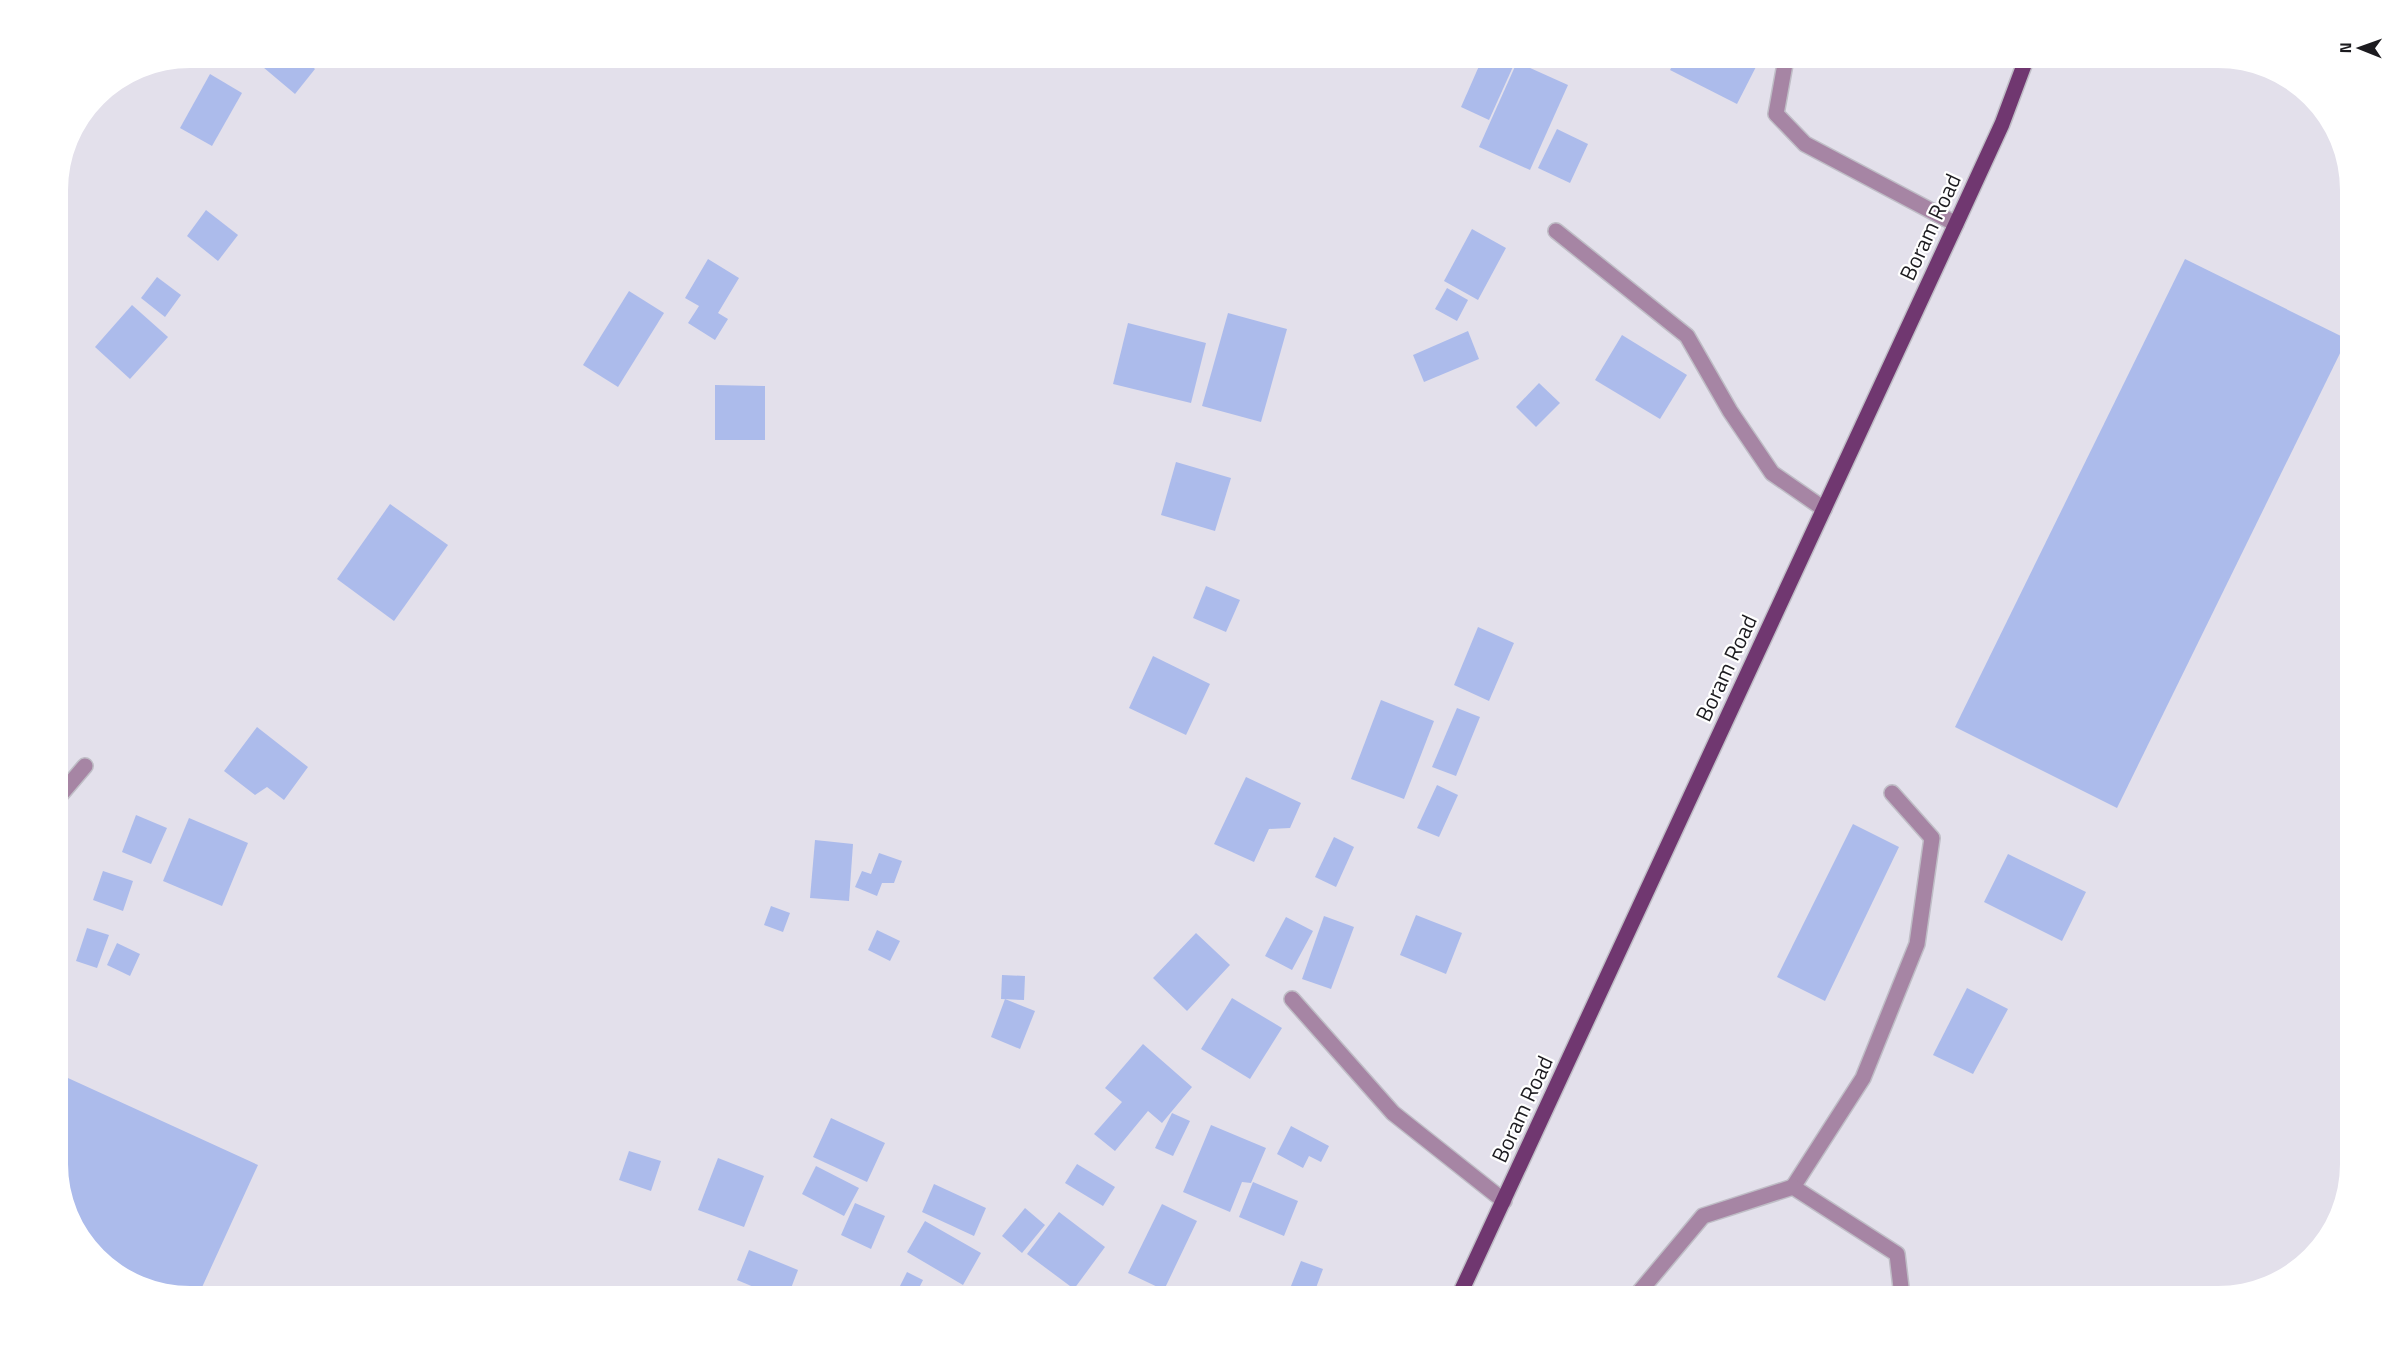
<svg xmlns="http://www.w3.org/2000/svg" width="2408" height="1353" font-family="'Titillium Web',sans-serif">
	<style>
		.building { fill: #acbbeb }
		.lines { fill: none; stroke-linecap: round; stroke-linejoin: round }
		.service-casing { stroke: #bfbdc6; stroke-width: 18 }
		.minor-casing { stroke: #bfbdc6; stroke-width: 18 }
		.primary-casing { stroke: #bfbdc6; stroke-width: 18 }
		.service { stroke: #a685a4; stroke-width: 15 }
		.minor { stroke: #a685a4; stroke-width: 15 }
		.primary { stroke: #703770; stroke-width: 15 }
		.labels { text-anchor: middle; stroke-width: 4.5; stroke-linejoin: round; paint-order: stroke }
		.street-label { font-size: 22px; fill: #1c1b1f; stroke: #fff }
	</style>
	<rect width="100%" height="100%" fill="#e3e0eb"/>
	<!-- building -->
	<g class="building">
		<path d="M 251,57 L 301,57 L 315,69 L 295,94 Z"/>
		<path d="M 1483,57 L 1508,57 L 1516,60 L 1489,120 L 1461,107 Z"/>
		<path d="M 1677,57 L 1761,57 L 1737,104 L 1670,70 Z"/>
		<path d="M 1517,62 L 1568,85 L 1530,170 L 1479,147 Z"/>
		<path d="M 210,74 L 242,93 L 212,146 L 180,128 Z"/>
		<path d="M 1557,129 L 1588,144 L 1570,183 L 1538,168 Z"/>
		<path d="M 206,210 L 238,235 L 218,261 L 187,236 Z"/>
		<path d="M 1472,229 L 1506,248 L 1478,300 L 1444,281 Z"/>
		<path d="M 708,259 L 739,278 L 718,313 L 728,319 L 715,340 L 688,323 L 699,306 L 685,298 Z"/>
		<path d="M 2185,259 L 2347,339 L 2117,808 L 1955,727 Z"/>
		<path d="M 157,277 L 181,295 L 165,317 L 141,298 Z"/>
		<path d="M 1447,288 L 1468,300 L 1457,321 L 1435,309 Z"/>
		<path d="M 629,291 L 664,313 L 618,387 L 583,365 Z"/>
		<path d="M 132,305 L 168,337 L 130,379 L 95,347 Z"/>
		<path d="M 1228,313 L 1287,329 L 1261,422 L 1202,406 Z"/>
		<path d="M 1128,323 L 1206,343 L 1191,403 L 1113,384 Z"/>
		<path d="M 1468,331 L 1479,359 L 1424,382 L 1413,355 Z"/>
		<path d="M 1622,335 L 1687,375 L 1660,419 L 1595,380 Z"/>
		<path d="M 57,370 L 68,377 L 57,393 Z"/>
		<path d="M 1539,383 L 1560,403 L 1536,427 L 1516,407 Z"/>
		<path d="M 715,385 L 765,386 L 765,440 L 715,440 Z"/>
		<path d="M 1176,462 L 1231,478 L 1215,531 L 1161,515 Z"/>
		<path d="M 390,504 L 448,545 L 394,621 L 337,579 Z"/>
		<path d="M 1206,586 L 1240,600 L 1226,632 L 1193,618 Z"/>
		<path d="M 1478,627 L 1514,643 L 1489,701 L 1454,685 Z"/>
		<path d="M 1153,656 L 1210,684 L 1186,735 L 1129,708 Z"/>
		<path d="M 1381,700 L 1434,721 L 1404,799 L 1351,779 Z"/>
		<path d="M 1457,708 L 1480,717 L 1456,776 L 1432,767 Z"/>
		<path d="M 257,727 L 308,767 L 284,800 L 267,787 L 255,795 L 224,771 Z"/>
		<path d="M 1246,777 L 1301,803 L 1290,828 L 1269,829 L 1254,862 L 1214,844 Z"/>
		<path d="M 1437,785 L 1458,795 L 1439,837 L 1417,828 Z"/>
		<path d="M 136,815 L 167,828 L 151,864 L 122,852 Z"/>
		<path d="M 189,818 L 248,843 L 222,906 L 163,881 Z"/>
		<path d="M 1853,824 L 1899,847 L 1825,1001 L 1777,977 Z"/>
		<path d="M 1334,837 L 1354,847 L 1336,887 L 1315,877 Z"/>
		<path d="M 815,840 L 853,844 L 849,901 L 810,898 Z"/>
		<path d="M 879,853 L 902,861 L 894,883 L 882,883 L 877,896 L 855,887 L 862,871 L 871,874 Z"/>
		<path d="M 2008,854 L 2086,892 L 2062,941 L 1984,902 Z"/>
		<path d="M 103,871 L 133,881 L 123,911 L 93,900 Z"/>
		<path d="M 771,906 L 790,913 L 783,932 L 764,925 Z"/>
		<path d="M 1416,915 L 1462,933 L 1446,974 L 1400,955 Z"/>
		<path d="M 1324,916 L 1354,927 L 1331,989 L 1302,979 Z"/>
		<path d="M 1286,917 L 1313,931 L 1292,970 L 1265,956 Z"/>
		<path d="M 87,928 L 109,935 L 97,968 L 76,961 Z"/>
		<path d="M 877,930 L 900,941 L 890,961 L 868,950 Z"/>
		<path d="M 1196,933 L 1230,965 L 1187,1011 L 1153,978 Z"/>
		<path d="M 117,943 L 140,954 L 130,976 L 107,965 Z"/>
		<path d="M 1002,975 L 1025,976 L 1024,1000 L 1001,999 Z"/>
		<path d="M 1967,988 L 2008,1009 L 1973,1074 L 1933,1055 Z"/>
		<path d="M 1232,998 L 1282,1028 L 1250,1079 L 1201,1049 Z"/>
		<path d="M 1005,999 L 1035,1011 L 1020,1049 L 991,1037 Z"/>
		<path d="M 1143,1044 L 1192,1087 L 1162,1123 L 1148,1111 L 1115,1151 L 1094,1134 L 1122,1102 L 1105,1088 Z"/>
		<path d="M 57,1073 L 258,1165 L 198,1296 L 123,1278 L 79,1237 L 57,1172 Z"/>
		<path d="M 1172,1113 L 1190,1121 L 1173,1156 L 1155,1148 Z"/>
		<path d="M 831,1118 L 885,1143 L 867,1182 L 813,1157 Z"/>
		<path d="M 1211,1125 L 1266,1148 L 1251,1183 L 1242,1182 L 1230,1212 L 1183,1192 Z"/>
		<path d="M 1291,1126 L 1329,1146 L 1321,1162 L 1309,1156 L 1303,1168 L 1277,1154 Z"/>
		<path d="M 629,1151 L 661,1161 L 651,1191 L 619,1180 Z"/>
		<path d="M 718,1158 L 764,1176 L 744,1227 L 698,1210 Z"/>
		<path d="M 1077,1164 L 1115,1187 L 1103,1206 L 1065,1183 Z"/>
		<path d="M 816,1166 L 859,1188 L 844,1216 L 802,1194 Z"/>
		<path d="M 1253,1182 L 1298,1201 L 1284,1236 L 1239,1217 Z"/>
		<path d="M 934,1184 L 986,1208 L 974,1236 L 922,1212 Z"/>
		<path d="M 855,1203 L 885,1216 L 871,1249 L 841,1235 Z"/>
		<path d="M 1162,1204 L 1197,1221 L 1164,1290 L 1128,1273 Z"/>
		<path d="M 1025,1208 L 1045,1225 L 1022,1253 L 1002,1236 Z"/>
		<path d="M 1059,1212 L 1105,1247 L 1074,1289 L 1027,1254 Z"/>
		<path d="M 925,1221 L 981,1253 L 963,1285 L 907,1252 Z"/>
		<path d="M 749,1250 L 798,1270 L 788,1296 L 775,1296 L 737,1280 Z"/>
		<path d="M 1301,1261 L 1323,1269 L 1313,1296 L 1287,1296 Z"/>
		<path d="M 907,1272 L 923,1280 L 915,1296 L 895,1296 Z"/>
	</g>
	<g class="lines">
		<defs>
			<g id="service">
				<path d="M 1785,64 L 1776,114 L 1805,144 L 1956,224"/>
				<path d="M 1556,231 L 1687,336 L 1730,411 L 1772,473 L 1824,509"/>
				<path d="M 1292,999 L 1393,1113 L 1504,1201"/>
				<path d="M 1793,1187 L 1863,1078 L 1917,944 L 1932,838 L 1892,793"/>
				<path d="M 1636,1296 L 1703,1216 L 1793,1187 L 1897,1254 L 1902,1296"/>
			</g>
			<path id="minor" d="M 57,799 L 85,766"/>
			<path id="primary" d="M 1459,1296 L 1956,224 L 2002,124 L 2027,57"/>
		</defs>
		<!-- service casing -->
		<use href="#service" class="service-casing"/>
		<!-- minor casing -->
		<use href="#minor" class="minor-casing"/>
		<!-- primary casing -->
		<use href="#primary" class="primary-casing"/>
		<!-- service -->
		<use href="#service" class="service"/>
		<!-- minor -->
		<use href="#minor" class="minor"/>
		<!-- primary -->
		<use href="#primary" class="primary"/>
	</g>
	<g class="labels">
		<!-- street labels -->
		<g class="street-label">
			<text transform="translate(1930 227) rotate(-65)" y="8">Boram Road</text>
			<text transform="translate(1726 668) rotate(-65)" y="8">Boram Road</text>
			<text transform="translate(1522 1109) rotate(-65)" y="8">Boram Road</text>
		</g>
	</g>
	<!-- crop -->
	<path d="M0 0H2408V1353H0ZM190 68H2218A122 122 0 0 1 2340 190V1164A122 122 0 0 1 2218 1286H190A122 122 0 0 1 68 1164V190A122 122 0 0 1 190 68Z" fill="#fff" fill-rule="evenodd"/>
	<!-- north arrow -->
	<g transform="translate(2360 48) rotate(271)" stroke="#ffffff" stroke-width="4.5" paint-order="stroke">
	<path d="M0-4.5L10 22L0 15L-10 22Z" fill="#1c1b1f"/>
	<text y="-9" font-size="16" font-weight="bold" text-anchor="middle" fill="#1c1b1f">N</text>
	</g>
</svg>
